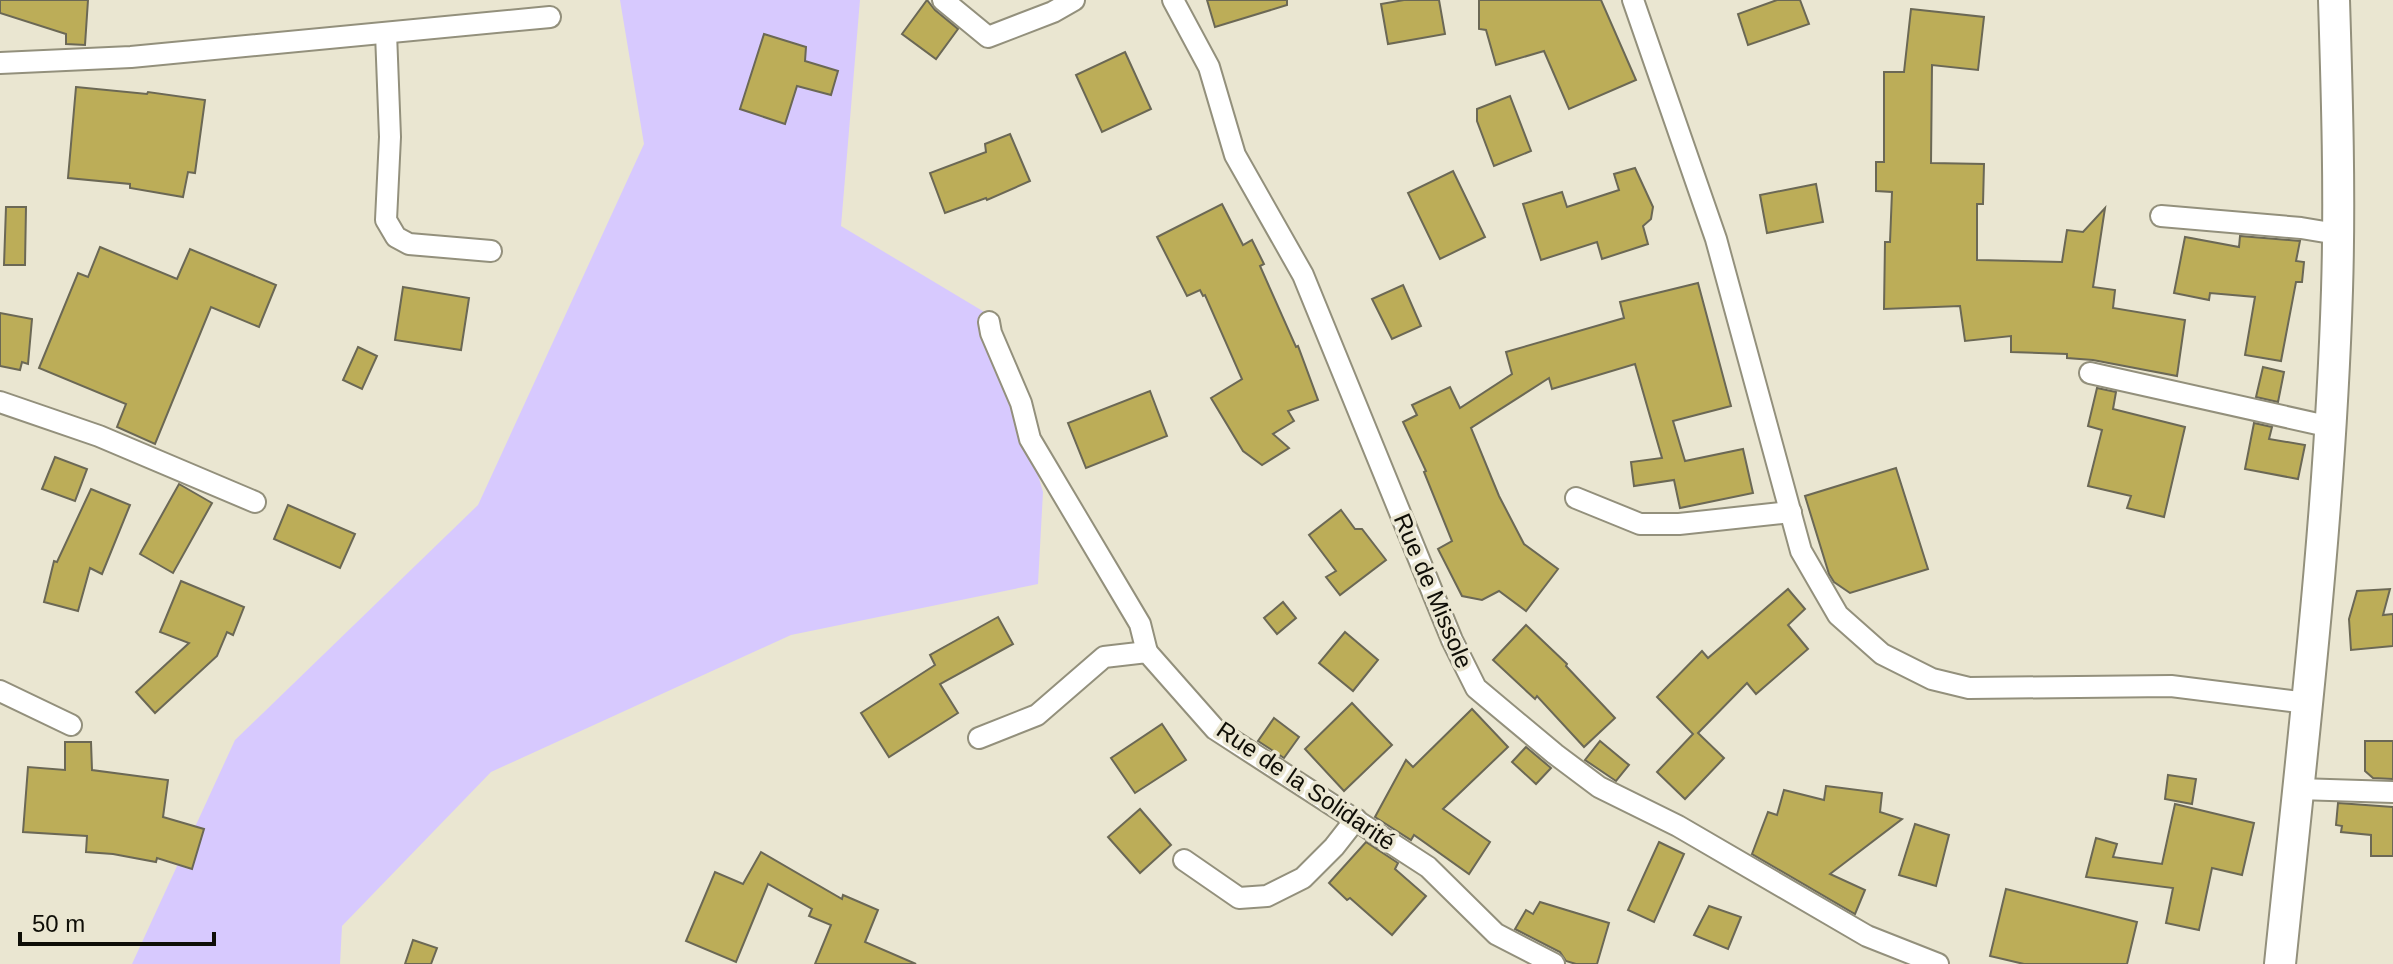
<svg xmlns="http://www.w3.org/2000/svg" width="2393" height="964" font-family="Arial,sans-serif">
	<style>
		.green { fill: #d7c9fe }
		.building { fill: #bcad58; stroke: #6b6855; stroke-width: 2 }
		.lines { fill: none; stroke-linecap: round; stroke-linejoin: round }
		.street-casing { stroke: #93907c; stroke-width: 24 }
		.secondary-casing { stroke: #93907c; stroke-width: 34 }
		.street { stroke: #fff; stroke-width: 20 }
		.secondary { stroke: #fff; stroke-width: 30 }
		.labels { text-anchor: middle; stroke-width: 7; stroke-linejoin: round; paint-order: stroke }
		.street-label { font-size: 24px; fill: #0f0e07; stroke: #eae6d1 }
	</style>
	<rect width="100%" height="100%" fill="#eae6d1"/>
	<!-- green -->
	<path class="green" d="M 620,0 L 860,0 L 841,226 L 991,316 L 1043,492 L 1038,584 L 791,635 L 491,772 L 342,926 L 340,964 L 132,964 L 235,740 L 478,505 L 644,144 Z"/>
	<!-- building -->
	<g class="building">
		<path d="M 0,0 L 88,0 L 85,45 L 66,44 L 66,34 L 0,13 Z"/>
		<path d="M 927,0 L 935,10 L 958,29 L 936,59 L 902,34 Z"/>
		<path d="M 1207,0 L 1287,0 L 1287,5 L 1215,27 Z"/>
		<path d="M 1404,0 L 1439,0 L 1445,34 L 1388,44 L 1381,4 Z"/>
		<path d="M 1479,0 L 1601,0 L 1636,80 L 1569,109 L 1544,51 L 1496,65 L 1486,30 L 1479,29 Z"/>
		<path d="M 1777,0 L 1800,0 L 1809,24 L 1748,45 L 1738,14 Z"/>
		<path d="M 1911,9 L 1984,17 L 1978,70 L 1932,65 L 1931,163 L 1984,164 L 1983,204 L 1977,204 L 1977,260 L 2062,262 L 2067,230 L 2083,232 L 2105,208 L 2093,287 L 2115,290 L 2113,308 L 2185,320 L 2177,376 L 2093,360 L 2067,358 L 2067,354 L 2011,352 L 2011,336 L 1965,341 L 1960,306 L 1884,309 L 1885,242 L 1890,242 L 1892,192 L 1876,191 L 1876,162 L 1884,162 L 1884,72 L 1904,72 Z"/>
		<path d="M 764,34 L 806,47 L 805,61 L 838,71 L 831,95 L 797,86 L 785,124 L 740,109 Z"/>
		<path d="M 1125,52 L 1151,109 L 1102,132 L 1076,75 Z"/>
		<path d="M 76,87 L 147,94 L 148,92 L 205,100 L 195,173 L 188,172 L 183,197 L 130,188 L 130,184 L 68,178 Z"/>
		<path d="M 1510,96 L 1531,151 L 1494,166 L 1477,121 L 1477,109 Z"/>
		<path d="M 1010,134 L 1030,181 L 987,200 L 986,198 L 945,213 L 930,173 L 986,152 L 985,144 Z"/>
		<path d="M 1635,168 L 1653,207 L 1651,219 L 1643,226 L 1648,244 L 1602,259 L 1597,242 L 1541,260 L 1523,204 L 1562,192 L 1567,207 L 1619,190 L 1614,174 Z"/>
		<path d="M 1453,171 L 1485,237 L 1440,259 L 1408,193 Z"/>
		<path d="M 1816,184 L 1823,222 L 1767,233 L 1760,195 Z"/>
		<path d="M 1222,204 L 1243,245 L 1252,240 L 1264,264 L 1260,266 L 1296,347 L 1298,346 L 1318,400 L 1288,411 L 1294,421 L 1273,434 L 1289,448 L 1262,465 L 1243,451 L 1211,398 L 1242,379 L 1205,295 L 1203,296 L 1200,290 L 1187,296 L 1157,237 Z"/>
		<path d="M 6,207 L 26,207 L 25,265 L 4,265 Z"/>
		<path d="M 2240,236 L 2300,241 L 2296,261 L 2304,262 L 2302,282 L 2296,282 L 2281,361 L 2245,355 L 2255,297 L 2210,293 L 2209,300 L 2174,293 L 2185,237 L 2239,247 Z"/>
		<path d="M 100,247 L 177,279 L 190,249 L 276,285 L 259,327 L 211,307 L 155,444 L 117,427 L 126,404 L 39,368 L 78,273 L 88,277 Z"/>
		<path d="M 1698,283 L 1731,406 L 1673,421 L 1685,461 L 1743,449 L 1753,493 L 1680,508 L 1674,480 L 1634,486 L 1631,462 L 1662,458 L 1635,364 L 1552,389 L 1549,378 L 1471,428 L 1499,496 L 1524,544 L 1558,569 L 1526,611 L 1499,591 L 1482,600 L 1462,596 L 1438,549 L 1452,541 L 1424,472 L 1426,471 L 1403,422 L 1417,415 L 1412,405 L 1450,387 L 1460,408 L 1512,374 L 1506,352 L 1624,318 L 1620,302 Z"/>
		<path d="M 1403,285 L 1421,326 L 1392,339 L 1372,299 Z"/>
		<path d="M 403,287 L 469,298 L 461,350 L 395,340 Z"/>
		<path d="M 0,313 L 32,319 L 28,364 L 22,362 L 20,370 L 0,366 Z"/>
		<path d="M 358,347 L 377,356 L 362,389 L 343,380 Z"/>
		<path d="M 2263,367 L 2284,372 L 2278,402 L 2256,397 Z"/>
		<path d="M 2097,388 L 2116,392 L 2113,409 L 2185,427 L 2164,517 L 2127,508 L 2131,496 L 2088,486 L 2102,430 L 2088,426 Z"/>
		<path d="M 1150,391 L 1167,436 L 1086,468 L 1068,423 Z"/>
		<path d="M 2254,423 L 2272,427 L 2269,439 L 2305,445 L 2298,479 L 2245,469 Z"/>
		<path d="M 55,457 L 87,469 L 75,501 L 42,489 Z"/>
		<path d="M 1896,468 L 1928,569 L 1850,593 L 1834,582 L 1829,574 L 1805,496 Z"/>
		<path d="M 179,484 L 212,503 L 173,573 L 140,554 Z"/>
		<path d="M 91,489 L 130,505 L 102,574 L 90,568 L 78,611 L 44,602 L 54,561 L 57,562 Z"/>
		<path d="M 288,505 L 355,534 L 340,568 L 274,539 Z"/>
		<path d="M 1341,510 L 1355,529 L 1362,529 L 1386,560 L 1340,595 L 1326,577 L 1336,571 L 1309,535 Z"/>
		<path d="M 181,581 L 244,607 L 233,635 L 227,632 L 217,656 L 155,713 L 136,692 L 189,643 L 160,632 Z"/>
		<path d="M 1788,589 L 1805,609 L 1788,625 L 1808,649 L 1756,694 L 1747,683 L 1698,733 L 1724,758 L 1685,799 L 1657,772 L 1693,734 L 1657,697 L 1702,651 L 1708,658 Z"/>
		<path d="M 2390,589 L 2383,615 L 2393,614 L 2393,646 L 2351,650 L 2349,619 L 2357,591 Z"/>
		<path d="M 1283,602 L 1296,618 L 1277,634 L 1264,618 Z"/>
		<path d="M 998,617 L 1013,644 L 940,684 L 958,713 L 889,757 L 861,713 L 935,665 L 930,655 Z"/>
		<path d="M 1526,625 L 1567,664 L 1566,666 L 1615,718 L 1584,747 L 1537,696 L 1535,699 L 1493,660 Z"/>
		<path d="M 1345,632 L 1378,660 L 1353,691 L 1319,663 Z"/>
		<path d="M 1352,703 L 1392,745 L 1344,791 L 1305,749 Z"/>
		<path d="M 1472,709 L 1508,747 L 1443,809 L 1490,842 L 1469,874 L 1414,835 L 1411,840 L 1375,817 L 1406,760 L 1413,767 Z"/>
		<path d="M 1274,718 L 1299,737 L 1284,758 L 1258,741 Z"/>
		<path d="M 1162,724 L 1186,760 L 1135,793 L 1111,758 Z"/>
		<path d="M 1600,741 L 1629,765 L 1616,781 L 1585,760 Z"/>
		<path d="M 2365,741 L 2393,741 L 2393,779 L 2373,778 L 2365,771 Z"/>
		<path d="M 65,742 L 91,742 L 92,770 L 168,780 L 163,817 L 204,829 L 192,869 L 157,858 L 156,862 L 113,854 L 86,852 L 87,836 L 23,832 L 28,767 L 65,770 Z"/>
		<path d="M 1526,747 L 1551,768 L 1536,784 L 1512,762 Z"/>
		<path d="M 2168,775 L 2196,779 L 2192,804 L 2165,799 Z"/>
		<path d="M 1826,786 L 1882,793 L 1880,812 L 1902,819 L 1830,874 L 1865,890 L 1855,914 L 1752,854 L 1768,812 L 1777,815 L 1784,790 L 1824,800 Z"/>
		<path d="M 2338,803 L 2393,807 L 2393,856 L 2371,856 L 2371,835 L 2341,832 L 2342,826 L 2336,825 Z"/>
		<path d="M 2175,804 L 2254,823 L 2242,875 L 2212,868 L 2199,930 L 2166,923 L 2173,888 L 2086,877 L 2096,838 L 2117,844 L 2113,857 L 2162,864 Z"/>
		<path d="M 1140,809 L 1171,845 L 1140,873 L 1108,837 Z"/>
		<path d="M 1915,824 L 1949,835 L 1936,886 L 1899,875 Z"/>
		<path d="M 1366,842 L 1398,863 L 1395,869 L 1426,896 L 1392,935 L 1350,898 L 1347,900 L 1329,883 Z"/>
		<path d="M 1659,842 L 1684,854 L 1654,922 L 1628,910 Z"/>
		<path d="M 761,852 L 842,899 L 843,895 L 878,910 L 865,942 L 916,964 L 815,964 L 831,925 L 809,916 L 812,909 L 768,884 L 736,962 L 686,941 L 715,872 L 743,884 Z"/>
		<path d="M 2006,889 L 2137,922 L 2127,964 L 2024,964 L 1990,956 Z"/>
		<path d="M 1540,902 L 1609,923 L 1597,964 L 1576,964 L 1566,961 L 1560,952 L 1515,929 L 1526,910 L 1533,914 Z"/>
		<path d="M 1709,906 L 1741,917 L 1728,949 L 1694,935 Z"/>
		<path d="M 413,940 L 437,948 L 431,964 L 405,964 Z"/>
	</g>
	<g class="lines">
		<defs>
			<g id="street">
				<path d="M 943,0 L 988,37 L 1053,12 L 1074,0"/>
				<path d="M 1173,0 L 1209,67 L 1235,155 L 1303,275 L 1452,640 L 1476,688 L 1555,754 L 1599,787 L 1678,826 L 1867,936 L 1938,964"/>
				<path d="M 1633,0 L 1716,239 L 1801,551 L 1838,615 L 1882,654 L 1932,679 L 1969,688 L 2171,686 L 2307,703"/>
				<path d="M 386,33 L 390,137 L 386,220 L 396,237 L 409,244 L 491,251"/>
				<path d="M 0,63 L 131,57 L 550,17"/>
				<path d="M 2161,216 L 2301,228 L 2337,234"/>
				<path d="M 989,322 L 991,333 L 1021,403 L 1030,439 L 1140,624 L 1147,652"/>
				<path d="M 2090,373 L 2331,427"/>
				<path d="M 0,402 L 99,436 L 255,502"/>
				<path d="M 1576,498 L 1640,524 L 1679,524 L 1791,512"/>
				<path d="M 0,691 L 71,725"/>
				<path d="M 979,738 L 1037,715 L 1104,657 L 1147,652 L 1215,729 L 1428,867 L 1496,934 L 1554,964"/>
				<path d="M 2298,789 L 2393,792"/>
				<path d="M 1184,860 L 1239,898 L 1267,896 L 1303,878 L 1334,847 L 1356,819"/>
			</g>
			<path id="secondary" d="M 2280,964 C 2303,740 2330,515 2337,290 C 2340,194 2337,96 2334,0"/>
		</defs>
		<!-- street casing -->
		<use href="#street" class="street-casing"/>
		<!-- secondary casing -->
		<use href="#secondary" class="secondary-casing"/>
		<!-- street -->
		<use href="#street" class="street"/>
		<!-- secondary -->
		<use href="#secondary" class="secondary"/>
	</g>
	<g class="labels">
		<!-- street labels -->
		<g class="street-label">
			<text transform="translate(1433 591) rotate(67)" y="8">Rue de Missole</text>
			<text transform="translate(1306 786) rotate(34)" y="8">Rue de la Solidarité</text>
		</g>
	</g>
	<!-- scale -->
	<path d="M20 932v12h194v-12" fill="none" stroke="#0f0e07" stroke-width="4"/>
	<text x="32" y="932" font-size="24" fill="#0f0e07" stroke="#eae6d1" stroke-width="6" paint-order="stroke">50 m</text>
</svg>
